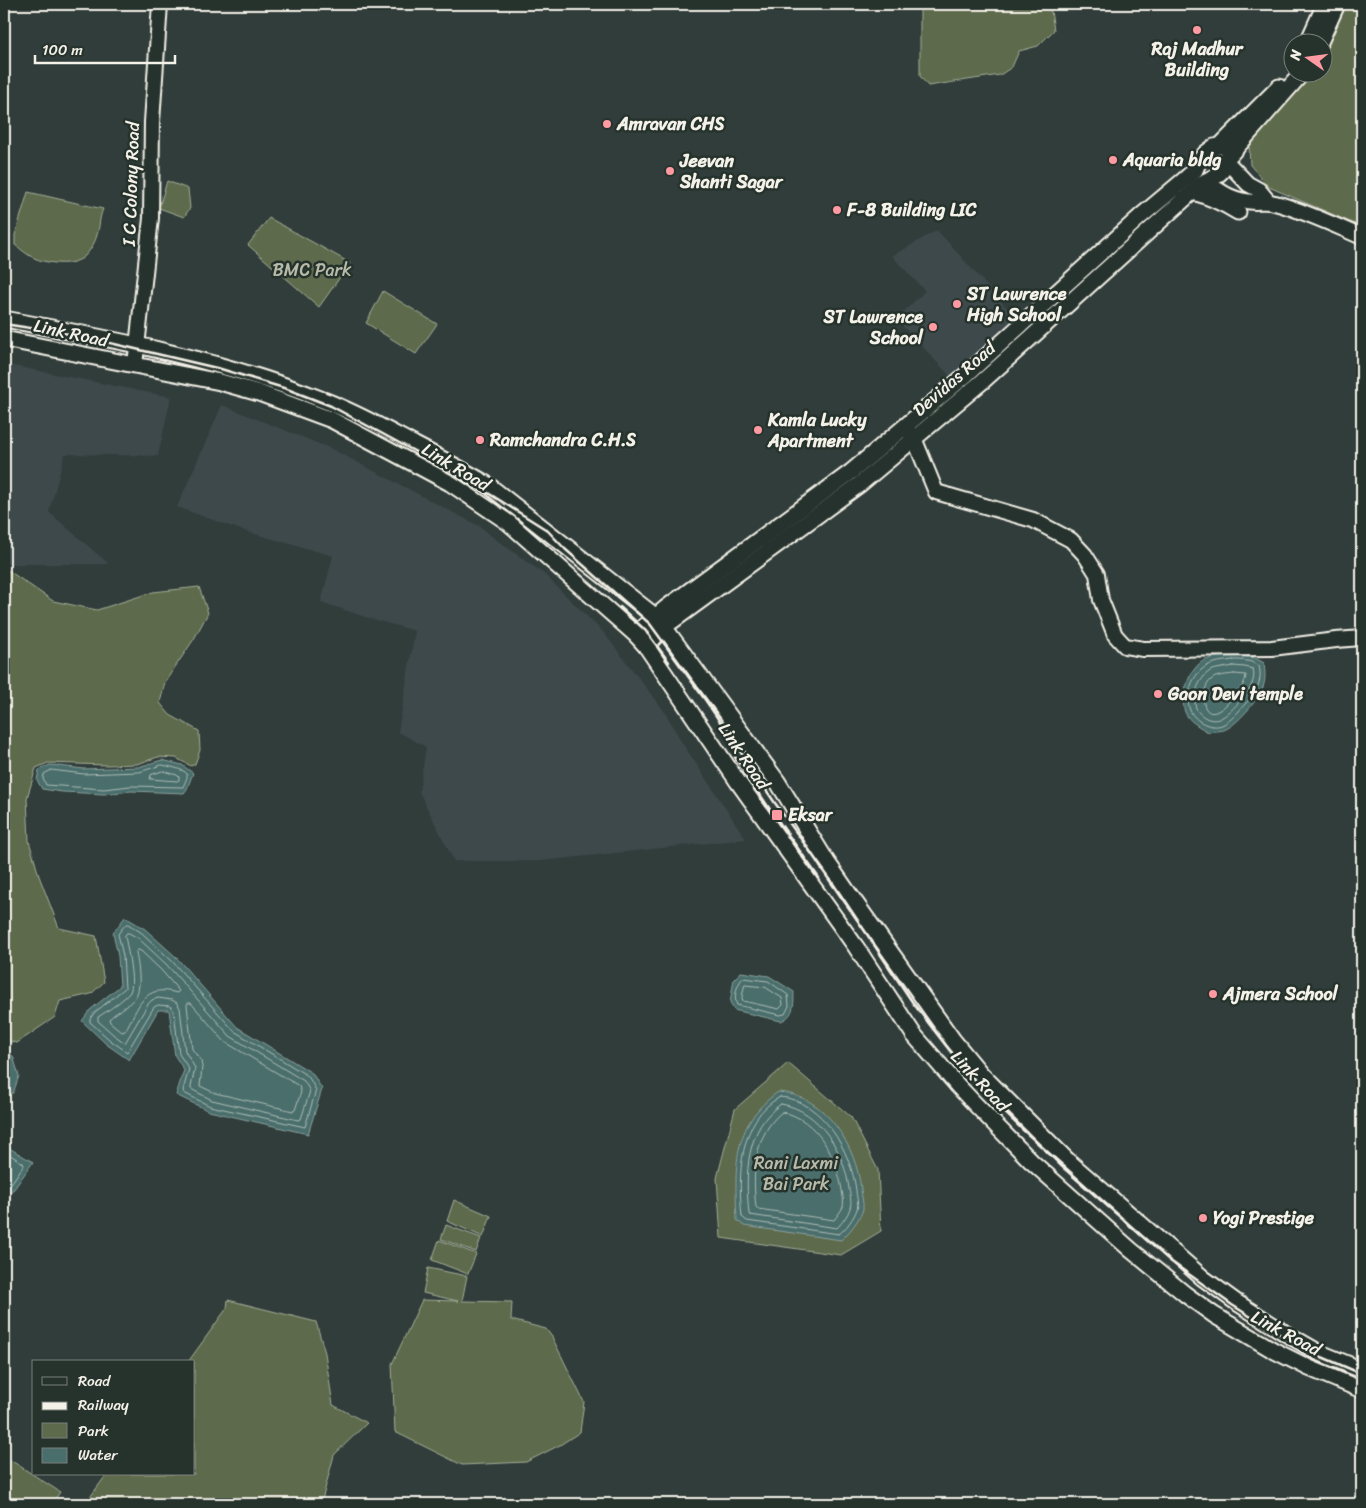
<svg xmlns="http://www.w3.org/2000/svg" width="1366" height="1508" font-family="Sriracha,sans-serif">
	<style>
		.built { fill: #3c494c }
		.green { fill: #5d6a4b; stroke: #a8ae9a }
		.water { fill: #496e6c; stroke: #8da29e }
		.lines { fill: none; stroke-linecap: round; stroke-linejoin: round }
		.shore { stroke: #b0bdb6; stroke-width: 1 }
		.secondary-casing { stroke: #f4f1e8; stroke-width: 18 }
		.primary-casing { stroke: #f4f1e8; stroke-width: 19 }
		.secondary { stroke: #26332d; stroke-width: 14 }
		.primary { stroke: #26332d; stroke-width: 15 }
		.rail { stroke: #f4f1e8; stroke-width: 2.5 }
		.poi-dot { fill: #ff9aa2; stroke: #26332d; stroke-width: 2 }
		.labels { text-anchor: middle; stroke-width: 5; stroke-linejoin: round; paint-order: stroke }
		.poi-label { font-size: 18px; font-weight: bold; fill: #f4f1e8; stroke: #26332d; text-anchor: start }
		.street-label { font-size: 18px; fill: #f4f1e8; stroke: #26332d }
		.park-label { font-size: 18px; fill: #b8bba9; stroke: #26332d }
	</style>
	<rect width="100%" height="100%" fill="#303d3b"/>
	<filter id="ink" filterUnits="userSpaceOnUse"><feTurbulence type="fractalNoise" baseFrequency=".02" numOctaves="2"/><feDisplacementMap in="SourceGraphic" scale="10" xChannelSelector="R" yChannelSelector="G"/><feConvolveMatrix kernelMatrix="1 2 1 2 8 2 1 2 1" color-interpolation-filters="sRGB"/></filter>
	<g filter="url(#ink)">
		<!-- built -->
		<g class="built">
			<path d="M 937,230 L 1015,317 L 951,377 L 896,319 L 925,291 L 892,256 Z"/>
			<path d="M 4,364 L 171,397 L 158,456 L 65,454 L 49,512 L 109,564 L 4,564 Z"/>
			<path d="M 222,405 L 332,449 L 481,527 L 494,538 L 543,573 L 604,633 L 665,712 L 681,741 L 746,839 L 541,861 L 454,861 L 419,792 L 426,747 L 398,732 L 415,631 L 368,618 L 321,602 L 333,556 L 241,530 L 177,507 Z"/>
		</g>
		<!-- green -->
		<g class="green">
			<path d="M 927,4 L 1047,4 L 1051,11 L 1054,30 L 1038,46 L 1019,51 L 1012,67 L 1000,75 L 928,86 L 920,76 L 920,7 Z"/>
			<path d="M 1340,4 L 1362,4 L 1362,227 L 1269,187 L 1250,165 L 1249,144 L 1311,73 L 1324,72 L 1324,45 Z"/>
			<path d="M 167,181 L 188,189 L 190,208 L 184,217 L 159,208 Z"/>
			<path d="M 28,192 L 103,209 C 99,218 100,226 97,235 C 95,243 87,257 79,260 C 68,266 45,263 34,258 C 27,255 21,249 15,245 L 15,235 Z"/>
			<path d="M 269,218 L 350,263 L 319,307 L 248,245 Z"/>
			<path d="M 383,291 L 437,324 L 416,354 L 366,323 Z"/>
			<path d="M 6,569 L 53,601 L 97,610 L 153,592 L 199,587 L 208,613 L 194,639 L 165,682 L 160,703 L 170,715 L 199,731 L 200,750 L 195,764 L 191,766 L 176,758 L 158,757 L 137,764 L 107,765 L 48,763 L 36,768 L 27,798 L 29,841 L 39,876 L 59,928 L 96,936 L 104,982 L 91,994 L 60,1001 L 55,1017 L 17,1043 L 4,1040 L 4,571 Z"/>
			<path d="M 788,1063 L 851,1117 L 878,1170 L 881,1231 L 841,1255 L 721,1238 L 717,1178 L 735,1109 Z"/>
			<path d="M 454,1200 L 491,1216 L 483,1237 L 447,1221 Z"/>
			<path d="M 446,1225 L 481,1238 L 476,1252 L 441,1239 Z"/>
			<path d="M 439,1240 L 476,1254 L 468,1274 L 432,1260 Z"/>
			<path d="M 428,1268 L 467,1276 L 462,1301 L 512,1302 L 511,1320 L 546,1329 L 552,1337 L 584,1402 L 580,1432 L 560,1445 L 526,1462 L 462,1465 L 395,1432 L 392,1364 L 422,1300 L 458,1301 L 423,1293 Z"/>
			<path d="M 228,1300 L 316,1322 L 325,1353 L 333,1405 L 367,1423 L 334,1455 L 321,1504 L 85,1504 L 107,1474 L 194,1474 L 194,1362 L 188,1362 L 227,1308 Z"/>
			<path d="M 4,1456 L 60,1492 L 52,1504 L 4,1504 Z"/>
		</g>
		<!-- water -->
		<g class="water">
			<path d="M 1232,655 L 1255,658 L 1264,663 C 1265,672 1266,679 1263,687 C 1258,700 1237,725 1224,730 C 1219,731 1213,731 1208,732 C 1200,727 1188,721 1185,712 C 1179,696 1190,667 1205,660 C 1213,657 1224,656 1232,655 Z"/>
			<path d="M 162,760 L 182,765 L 193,773 L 187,789 L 184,793 L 131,791 L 104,794 L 62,792 L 42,789 L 37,780 L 39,770 L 50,765 L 84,769 L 138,767 Z"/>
			<path d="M 125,917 L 145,929 L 176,957 L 237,1027 L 312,1073 L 322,1089 L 308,1134 L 209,1111 L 176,1095 L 184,1070 L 175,1056 L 169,1010 L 158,1010 L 129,1060 L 106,1044 L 82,1021 L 90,1010 L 120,986 L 118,956 L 113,933 Z"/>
			<path d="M 741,972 L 769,976 L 794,992 C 794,1005 794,1016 781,1021 L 734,1010 L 730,1003 L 734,979 Z"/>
			<path d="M 4,1051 L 13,1056 L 19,1076 L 13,1093 L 4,1094 Z"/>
			<path d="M 778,1092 C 826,1095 856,1146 861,1189 C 861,1195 864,1203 863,1209 C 861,1218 848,1234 841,1240 L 744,1226 L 737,1220 C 735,1169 731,1125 778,1092 Z"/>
			<path d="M 4,1145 L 33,1162 L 14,1189 L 4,1196 Z"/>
		</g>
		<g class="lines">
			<!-- shore -->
			<g class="shore">
				<path d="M 1233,660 C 1242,660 1251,660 1259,666 C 1263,681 1256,693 1245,704 C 1239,711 1231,721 1222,725 C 1211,729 1195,722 1190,710 C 1184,696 1193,673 1207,666 C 1213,662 1225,661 1233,660 Z"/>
				<path d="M 1233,666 L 1245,667 L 1253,669 C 1256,679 1250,690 1244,697 C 1237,704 1230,713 1221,718 C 1212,723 1200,717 1196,708 C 1193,699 1196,689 1200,682 C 1203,678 1206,673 1210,671 C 1217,668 1226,668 1233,666 Z"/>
				<path d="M 1234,674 L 1246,675 C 1245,685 1239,691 1232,698 C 1228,703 1224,708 1218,711 C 1201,720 1199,689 1212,679 C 1217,675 1228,675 1234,674 Z"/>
				<path d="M 162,765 C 167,766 184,769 187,774 C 188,777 184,784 183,787 L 130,786 L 104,789 L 46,785 L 43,779 L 44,774 L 51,770 L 84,774 L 139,772 Z"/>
				<path d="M 163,771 L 177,775 L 179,777 L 179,780 L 177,781 L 150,779 L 151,775 Z"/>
				<path d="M 128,924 L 142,933 L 172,961 L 234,1031 L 308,1076 L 316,1090 L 305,1127 L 210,1106 L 184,1093 L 183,1090 L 189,1069 L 179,1054 L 174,1011 L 170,1006 L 158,1005 L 154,1007 L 127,1052 L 110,1040 L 90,1022 L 90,1019 L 94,1013 L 125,988 L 123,956 L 118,934 L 125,925 Z"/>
				<path d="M 127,933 L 129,933 L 138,938 L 167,965 L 230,1036 L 304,1081 L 310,1091 L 301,1119 L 298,1120 L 212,1100 L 191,1089 L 191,1087 L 195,1068 L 185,1051 L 180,1008 L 177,1003 L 172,1000 L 158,998 L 152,1000 L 148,1004 L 125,1043 L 114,1035 L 98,1021 L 98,1017 C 106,1012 125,999 130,992 C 135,983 127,947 125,936 Z"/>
				<path d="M 138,950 L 141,951 L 162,971 L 179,991 L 177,993 C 143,983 139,1007 125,1031 L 122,1032 L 110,1022 L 109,1019 C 116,1012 127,1007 134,999 C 143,988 138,966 136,952 Z"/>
				<path d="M 743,978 L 768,981 L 788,995 L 789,1006 L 785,1014 L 780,1015 L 737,1005 C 733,998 737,983 743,978 Z"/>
				<path d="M 745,985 L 765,987 L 782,998 L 783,1005 L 779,1009 L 743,1001 L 742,998 Z"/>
				<path d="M 188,1003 L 191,1003 L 225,1042 L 299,1086 L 301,1092 L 295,1110 L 293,1111 L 215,1093 L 200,1086 L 202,1067 L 201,1061 L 192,1049 L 187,1005 Z"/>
				<path d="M 780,1097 C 823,1100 851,1152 856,1190 C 856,1195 859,1204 857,1209 C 854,1218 846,1229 839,1234 L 747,1221 L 742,1217 C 738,1177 738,1119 780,1097 Z"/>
				<path d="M 781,1104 C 820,1110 845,1153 849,1189 C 850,1195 852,1203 850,1208 C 848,1215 842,1223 837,1228 L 750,1215 L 749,1214 C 745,1175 745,1128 781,1104 Z"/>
				<path d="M 782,1112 C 817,1118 838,1159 842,1191 C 843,1196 844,1202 843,1207 C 841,1211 837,1216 834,1220 L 758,1209 L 756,1207 C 752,1174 754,1134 782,1112 Z"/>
				<path d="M 4,1151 L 23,1163 L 24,1165 L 10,1185 L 4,1190"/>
			</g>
			<defs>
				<g id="secondary">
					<path d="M 1227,162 L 1248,184 L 1259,190 L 1268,201"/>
					<path d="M 1206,181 C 1223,194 1234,201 1255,202 C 1262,202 1268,201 1275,203 C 1305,211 1334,225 1362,237"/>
					<path d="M 135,365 L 151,218 L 152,122 L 160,4"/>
					<path d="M 908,431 L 914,438 L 936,492 L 1033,520 L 1071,540 L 1085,555 L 1097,574 L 1101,600 L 1115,635 L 1125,646 L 1143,649 L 1272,648 L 1336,640 L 1362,638"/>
				</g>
				<g id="primary">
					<path d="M 1308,42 L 1325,4"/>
					<path d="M 1320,42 L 1337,4"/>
					<path d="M 1193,192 C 1209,196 1223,203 1238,212"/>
					<path d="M 4,319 C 112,339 221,359 323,400 C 355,412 385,429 415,445 C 440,458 465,471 488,485 L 656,617 L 664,627 L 777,781 L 827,862 L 847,891 L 953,1040 L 981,1074 L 1067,1160 L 1203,1278 L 1236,1302 L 1285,1333 L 1318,1352 L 1362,1370"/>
					<path d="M 4,339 L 220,382 L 259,393 L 332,420 L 450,483 L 509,523 L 635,634 L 646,646 L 738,782 L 856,947 L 914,1035 L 958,1086 L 976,1105 L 1031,1161 L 1131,1250 L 1185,1294 L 1214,1315 L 1273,1350 L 1309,1368 L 1362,1390"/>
					<path d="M 635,634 L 666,608 L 851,472 L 967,374 L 1141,216 L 1184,180 L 1195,170 L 1198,163 L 1206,153 L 1214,147 L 1220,146 L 1279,87"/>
					<path d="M 646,646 L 664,627 L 860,484 L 984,380 L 1201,184 C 1216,175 1223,176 1228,157 L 1303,72"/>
				</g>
			</defs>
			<!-- secondary casing -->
			<use href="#secondary" class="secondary-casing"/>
			<!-- primary casing -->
			<use href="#primary" class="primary-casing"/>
			<!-- secondary -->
			<use href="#secondary" class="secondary"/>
			<!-- primary -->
			<use href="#primary" class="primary"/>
			<!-- rail -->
			<g class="rail">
				<path d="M 4,324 L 76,335 L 221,369 L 287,389 L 331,406 L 464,478 L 547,530 L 565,549 L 650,624 L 706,701 L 775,803 L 832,882 L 913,1003 L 954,1056 L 990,1098 L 1023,1130 L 1169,1260 L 1232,1305 L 1267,1327 L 1310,1352 L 1362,1374"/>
				<path d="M 620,607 L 645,630 L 669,662"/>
				<path d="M 735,757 L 769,808 L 819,878"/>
			</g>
		</g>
	</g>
	<!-- markers -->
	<g class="poi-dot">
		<circle cx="1197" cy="30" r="5"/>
		<circle cx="607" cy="124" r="5"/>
		<circle cx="1113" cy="160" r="5"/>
		<circle cx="670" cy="171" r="5"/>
		<circle cx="837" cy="210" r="5"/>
		<circle cx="957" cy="304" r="5"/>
		<circle cx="933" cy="327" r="5"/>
		<circle cx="758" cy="430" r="5"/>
		<circle cx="480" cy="440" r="5"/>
		<circle cx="1158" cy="694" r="5"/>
		<rect x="771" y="809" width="12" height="12" rx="2.5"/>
		<circle cx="1213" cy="994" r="5"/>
		<circle cx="1203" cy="1218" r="5"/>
	</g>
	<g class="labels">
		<!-- poi labels -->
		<g class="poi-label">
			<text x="1197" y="55" text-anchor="middle">Raj Madhur<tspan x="1197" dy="21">Building</tspan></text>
			<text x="617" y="130">Amravan CHS</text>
			<text x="1123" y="166">Aquaria bldg</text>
			<text x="680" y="167">Jeevan<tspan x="680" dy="21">Shanti Sagar</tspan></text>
			<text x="847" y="216">F-8 Building LIC</text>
			<text x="967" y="300">ST Lawrence<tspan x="967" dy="21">High School</tspan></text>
			<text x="923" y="323" text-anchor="end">ST Lawrence<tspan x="923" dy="21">School</tspan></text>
			<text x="768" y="426">Kamla Lucky<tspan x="768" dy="21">Apartment</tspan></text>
			<text x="490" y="446">Ramchandra C.H.S</text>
			<text x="1168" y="700">Gaon Devi temple</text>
			<text x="788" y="821">Eksar</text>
			<text x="1223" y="1000">Ajmera School</text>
			<text x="1213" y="1224">Yogi Prestige</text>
		</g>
		<!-- street labels -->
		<g class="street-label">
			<text transform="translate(131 184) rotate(-88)" y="6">I C Colony Road</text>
			<text transform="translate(71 333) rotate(12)" y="6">Link Road</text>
			<text transform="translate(954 379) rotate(-41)" y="6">Devidas Road</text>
			<text transform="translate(456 467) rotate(31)" y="6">Link Road</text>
			<text transform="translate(744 756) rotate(56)" y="6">Link Road</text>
			<text transform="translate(980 1081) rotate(47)" y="6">Link Road</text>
			<text transform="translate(1286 1333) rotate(28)" y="6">Link Road</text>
		</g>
		<!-- park labels -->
		<g class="park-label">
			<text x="312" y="276">BMC Park</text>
			<text x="796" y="1169">Rani Laxmi<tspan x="796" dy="21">Bai Park</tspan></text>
		</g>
	</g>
	<!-- margin -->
	<rect width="1366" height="1508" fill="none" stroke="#26332d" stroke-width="20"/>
	<rect x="10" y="10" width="1346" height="1488" fill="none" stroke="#f4f1e8" stroke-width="2" filter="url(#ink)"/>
	<!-- legend -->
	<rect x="32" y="1360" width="162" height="115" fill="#26332d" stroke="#787f78"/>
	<rect x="42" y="1377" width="25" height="8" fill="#26332d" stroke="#787f78"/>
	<text x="78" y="1386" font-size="15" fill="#f4f1e8">Road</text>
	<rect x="42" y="1402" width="25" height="8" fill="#f4f1e8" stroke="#787f78"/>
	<text x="78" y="1410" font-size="15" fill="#f4f1e8">Railway</text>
	<rect x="42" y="1423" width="25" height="15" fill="#5d6a4b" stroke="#787f78"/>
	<text x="78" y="1436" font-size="15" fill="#f4f1e8">Park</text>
	<rect x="42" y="1448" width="25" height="15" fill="#496e6c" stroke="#787f78"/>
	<text x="78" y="1460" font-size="15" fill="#f4f1e8">Water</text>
	<!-- north arrow -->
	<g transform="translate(1308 58) rotate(284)"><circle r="24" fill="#26332d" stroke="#787f78"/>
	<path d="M0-4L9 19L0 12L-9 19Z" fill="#ff9aa2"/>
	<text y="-8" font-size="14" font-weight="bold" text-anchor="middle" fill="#f4f1e8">N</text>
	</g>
	<!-- scale -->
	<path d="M35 55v8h140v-8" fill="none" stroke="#f4f1e8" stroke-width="2.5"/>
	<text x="42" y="55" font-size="15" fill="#f4f1e8" stroke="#26332d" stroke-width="4" paint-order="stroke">100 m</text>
</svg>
